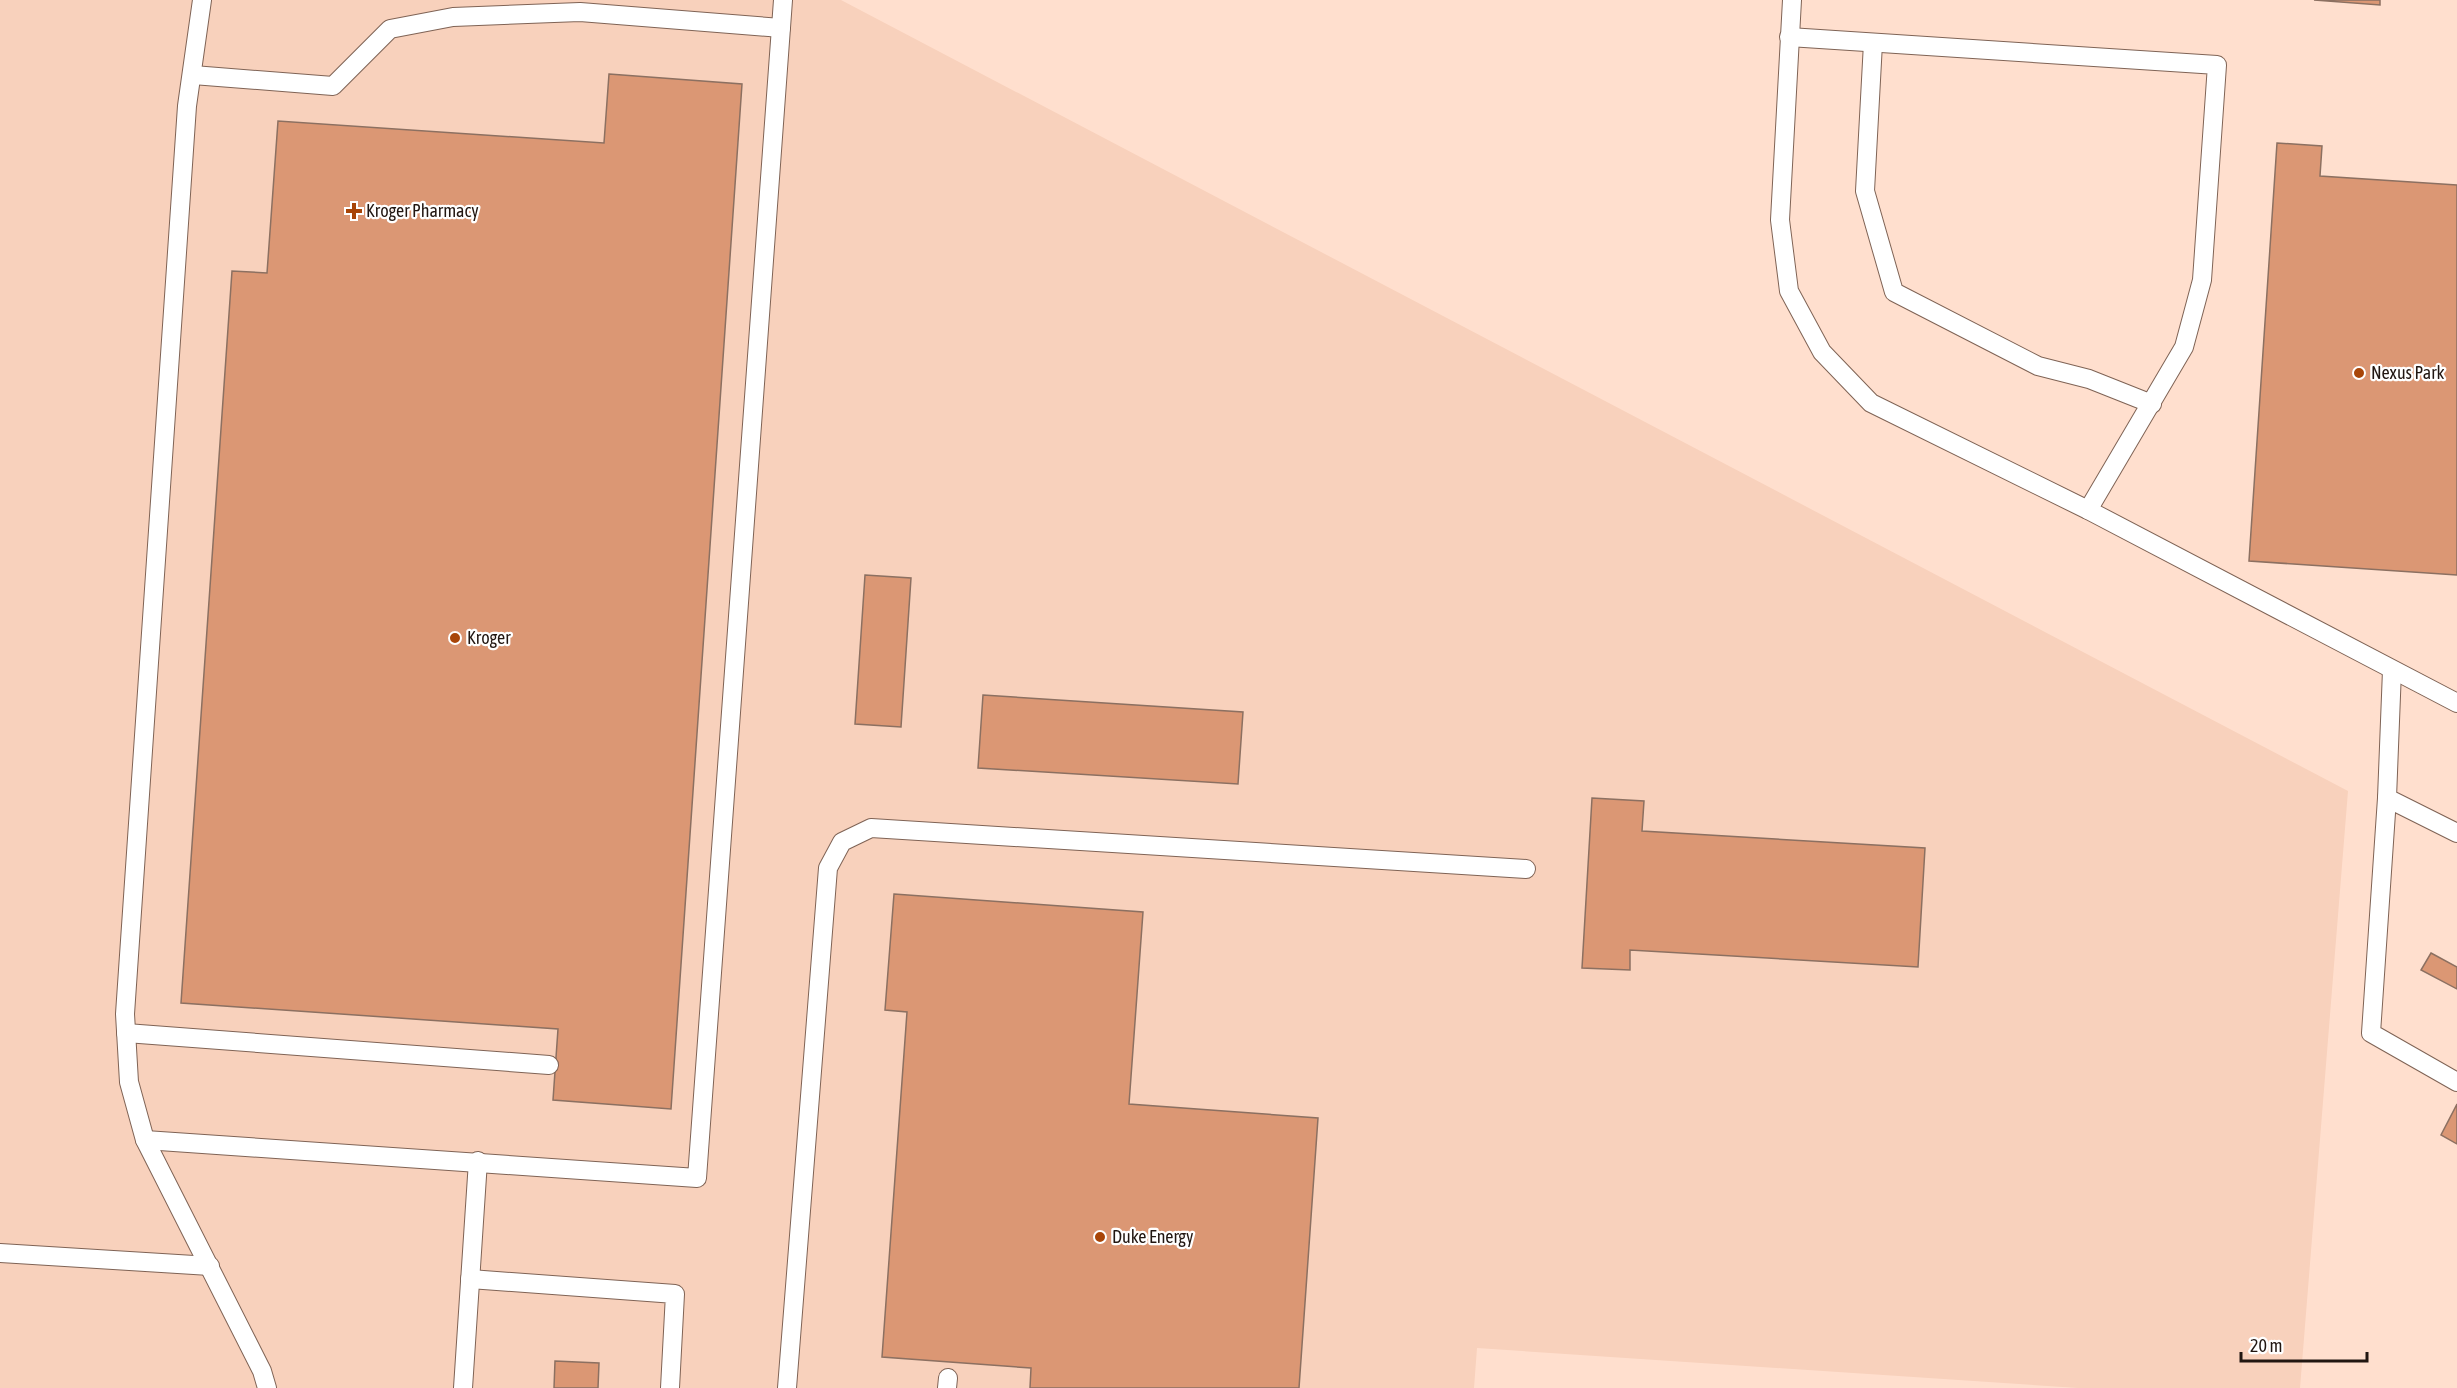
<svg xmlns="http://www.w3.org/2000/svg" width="2457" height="1388" font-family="'Asap Condensed',sans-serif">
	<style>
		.built { fill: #f8d1bc }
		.building { fill: #db9774; stroke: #8c7061; stroke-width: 1.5 }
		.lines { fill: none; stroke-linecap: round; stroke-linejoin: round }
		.lane-casing { stroke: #7f6355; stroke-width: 20 }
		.lane { stroke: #fff; stroke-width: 18 }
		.poi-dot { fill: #a84508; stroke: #fff; stroke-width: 2 }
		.labels { text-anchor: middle; stroke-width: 4.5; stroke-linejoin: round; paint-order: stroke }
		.poi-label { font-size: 18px; fill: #211611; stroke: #fff; text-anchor: start }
	</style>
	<rect width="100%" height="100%" fill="#ffdfce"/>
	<!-- built -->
	<path class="built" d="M 0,0 L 841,0 L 2348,791 L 2300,1388 L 2078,1388 L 1477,1348 L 1474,1388 L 0,1388 Z"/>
	<!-- building -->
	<g class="building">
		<path d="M 2314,0 L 2380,0 L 2380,5 Z"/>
		<path d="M 609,74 L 742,84 L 671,1109 L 553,1100 L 558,1029 L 181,1003 L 232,271 L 267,273 L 278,121 L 604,143 Z"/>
		<path d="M 2277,143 L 2322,146 L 2320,176 L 2457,185 L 2457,575 L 2249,561 Z"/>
		<path d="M 865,575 L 911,578 L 901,727 L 855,724 Z"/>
		<path d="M 983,695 L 1243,712 L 1238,784 L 978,768 Z"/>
		<path d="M 1592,798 L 1644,801 L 1642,831 L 1925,848 L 1918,967 L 1630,950 L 1630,970 L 1582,968 Z"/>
		<path d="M 894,894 L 1143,912 L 1129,1104 L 1318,1118 L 1299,1388 L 1030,1388 L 1031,1368 L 882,1357 L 907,1012 L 885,1010 Z"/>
		<path d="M 2431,953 L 2457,967 L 2457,989 L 2421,970 Z"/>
		<path d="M 2457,1104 L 2457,1144 L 2441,1135 Z"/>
		<path d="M 555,1361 L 599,1363 L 598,1388 L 554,1388 Z"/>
	</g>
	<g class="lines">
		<defs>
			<g id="lane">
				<path d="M 202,0 L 187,106 L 125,1014 L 129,1082 L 145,1140 L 262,1371 L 267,1388"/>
				<path d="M 1792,0 L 1780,220 L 1789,291 L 1822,352 L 1871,403 L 2088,510 L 2457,703"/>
				<path d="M 1789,37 L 2217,65 L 2202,280 L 2184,347 L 2088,510"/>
				<path d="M 1873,43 L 1865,191 L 1894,292 L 2038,366 L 2089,379 L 2152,404"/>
				<path d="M 193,75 L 333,86 L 390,29 L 453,17 L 580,12 L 781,28"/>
				<path d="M 2392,670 L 2387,798 L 2457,833"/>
				<path d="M 2387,798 L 2371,1033 L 2457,1082"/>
				<path d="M 126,1033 L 549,1065"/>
				<path d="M 145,1140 L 697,1178 L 783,0"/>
				<path d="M 0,1253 L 210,1266"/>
				<path d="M 470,1279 L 675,1294 L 670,1388"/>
				<path d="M 463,1388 L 478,1161"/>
				<path d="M 787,1388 L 828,868 L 842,842 L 871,828 L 1526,869"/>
				<path d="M 947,1388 L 948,1378"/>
			</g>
		</defs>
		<!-- lane casing -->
		<use href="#lane" class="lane-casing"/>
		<!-- lane -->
		<use href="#lane" class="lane"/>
	</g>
	<!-- markers -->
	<g class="poi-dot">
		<path d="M351 202h6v6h6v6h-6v6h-6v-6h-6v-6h6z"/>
		<circle cx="2359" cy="373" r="6"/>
		<circle cx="455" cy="638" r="6"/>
		<circle cx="1100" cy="1237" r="6"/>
	</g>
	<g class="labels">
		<!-- poi labels -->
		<g class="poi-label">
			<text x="366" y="217">Kroger Pharmacy</text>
			<text x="2371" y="379">Nexus Park</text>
			<text x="467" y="644">Kroger</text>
			<text x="1112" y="1243">Duke Energy</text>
		</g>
	</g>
	<!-- scale -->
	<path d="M2241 1352v9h126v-9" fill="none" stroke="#211611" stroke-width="3"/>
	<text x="2250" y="1352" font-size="18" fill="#211611" stroke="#ffffff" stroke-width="4.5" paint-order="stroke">20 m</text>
</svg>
